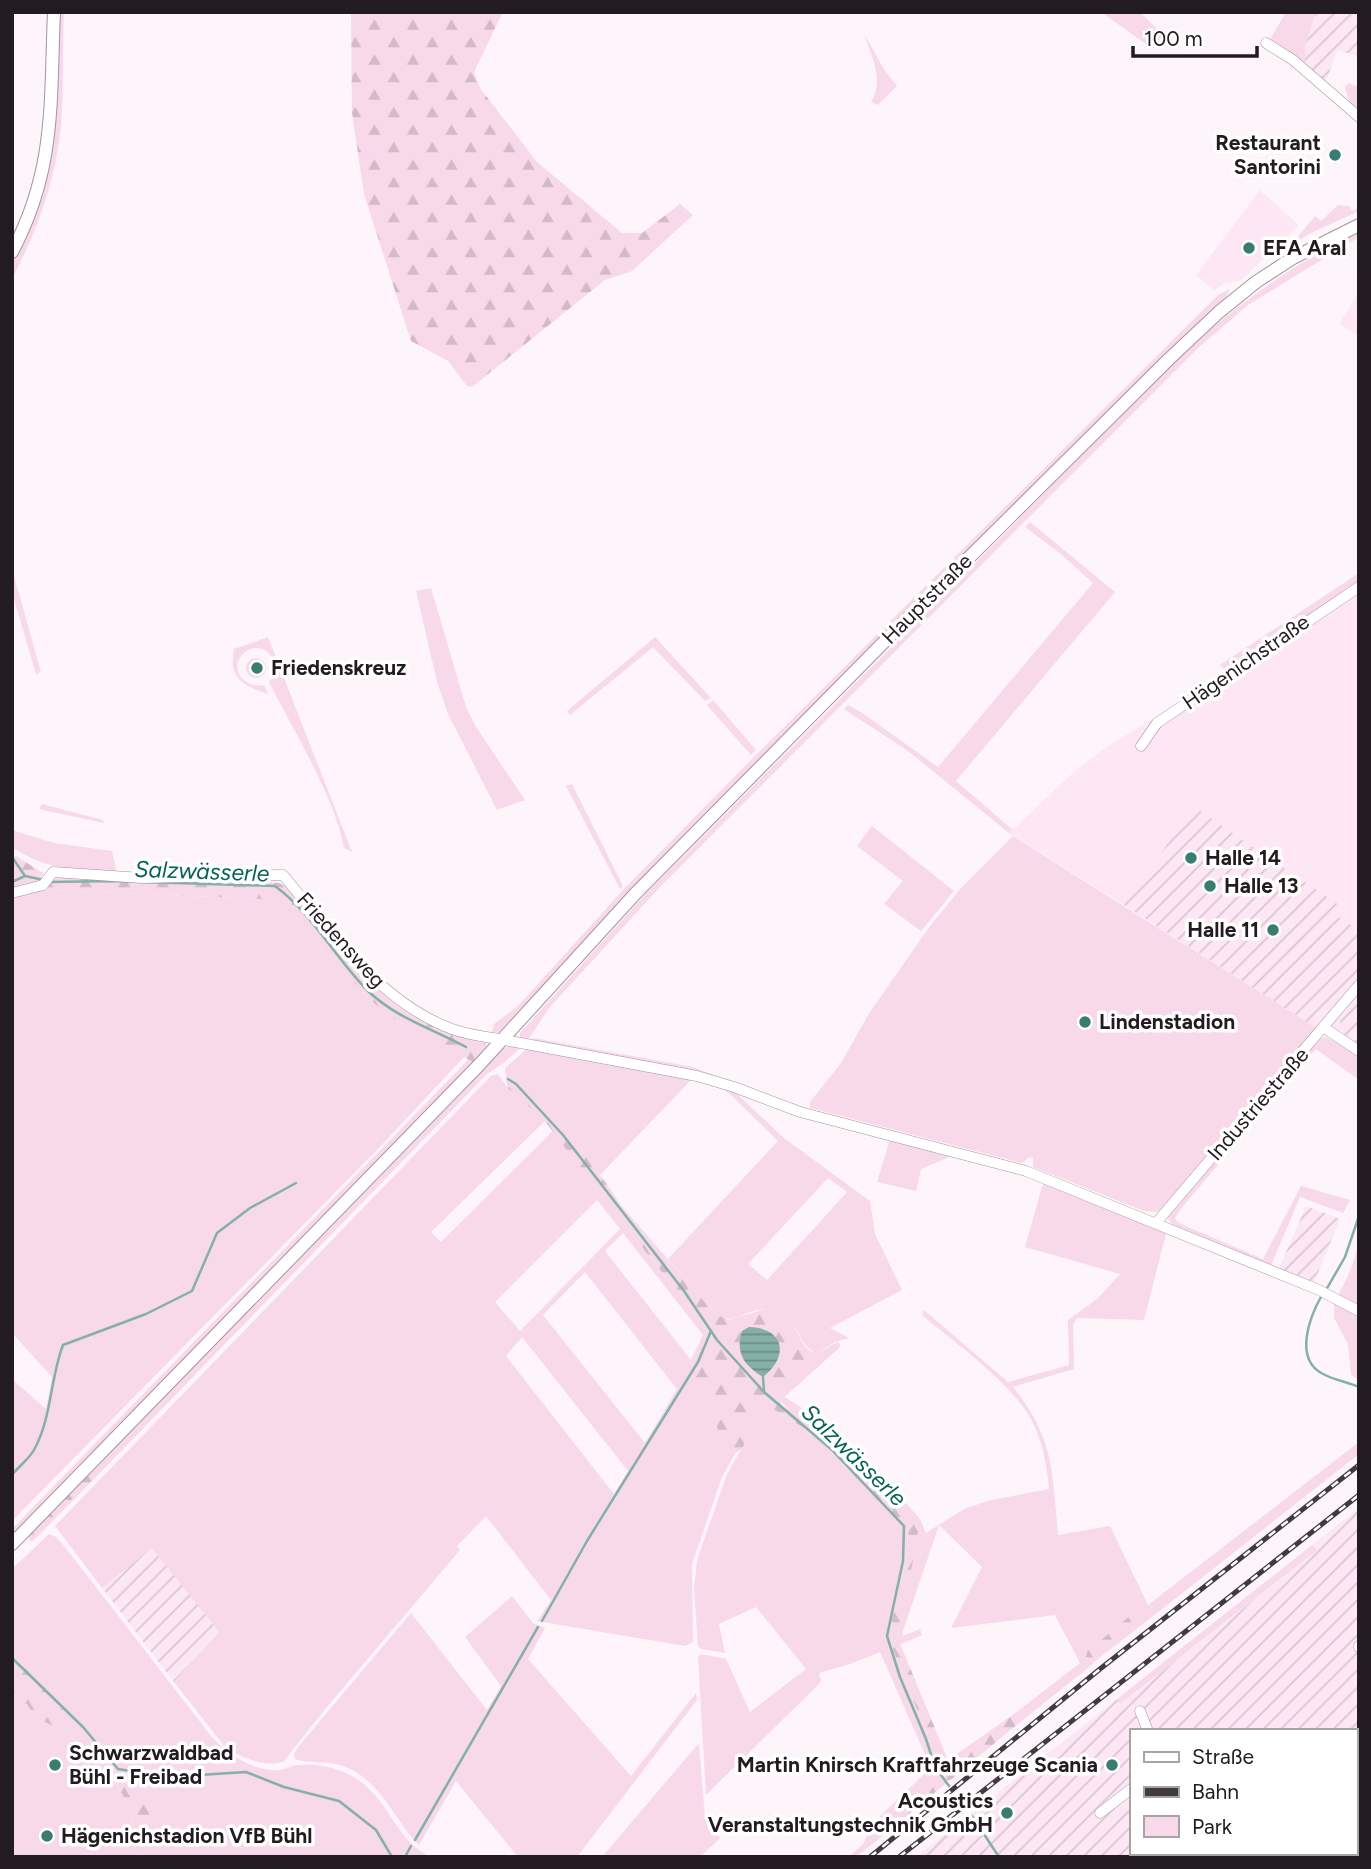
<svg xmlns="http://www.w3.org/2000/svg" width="1371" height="1869" font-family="Figtree,sans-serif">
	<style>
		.built { fill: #fde7f4 }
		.industrial { fill: url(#industrial-furrows); fill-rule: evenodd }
		.green { fill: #f7d9ea; fill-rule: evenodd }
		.forest { fill: url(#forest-firs) }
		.water { fill: url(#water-rules) }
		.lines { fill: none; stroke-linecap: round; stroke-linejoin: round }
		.stream { stroke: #84b0a7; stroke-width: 2.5 }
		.minor-casing { stroke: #a6939e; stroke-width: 11 }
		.tertiary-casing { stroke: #a6939e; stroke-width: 14 }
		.minor { stroke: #fff; stroke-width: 10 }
		.tertiary { stroke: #fff; stroke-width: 12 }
		.rail-casing { stroke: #413a3e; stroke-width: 5 }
		.rail { stroke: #fff; stroke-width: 2.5; stroke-dasharray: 8; stroke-linecap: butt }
		.poi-dot { fill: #397d72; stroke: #fff; stroke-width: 2.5 }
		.labels { text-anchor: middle; stroke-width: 7; stroke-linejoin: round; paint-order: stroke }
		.poi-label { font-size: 21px; font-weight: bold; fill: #221b1f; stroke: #fff; text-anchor: start }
		.street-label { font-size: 21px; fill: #221b1f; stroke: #fff }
		.water-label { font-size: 23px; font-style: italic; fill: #046256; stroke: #fff }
	</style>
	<defs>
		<pattern id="industrial-furrows" width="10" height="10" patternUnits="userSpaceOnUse" patternTransform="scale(1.75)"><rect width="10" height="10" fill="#fde7f4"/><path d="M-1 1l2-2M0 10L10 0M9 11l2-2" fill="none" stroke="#d9c6d1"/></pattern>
		<pattern id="forest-firs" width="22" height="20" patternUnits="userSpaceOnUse" patternTransform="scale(1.75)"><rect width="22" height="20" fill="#f7d9ea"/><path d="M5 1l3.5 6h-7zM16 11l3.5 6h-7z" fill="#d3bac8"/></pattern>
		<pattern id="water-rules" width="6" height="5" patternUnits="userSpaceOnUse" patternTransform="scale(1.75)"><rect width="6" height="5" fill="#84b0a7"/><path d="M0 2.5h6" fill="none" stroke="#6c8e87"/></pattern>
	</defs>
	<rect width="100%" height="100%" fill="#fdf5f9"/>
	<!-- built -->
	<g class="built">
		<path d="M 1260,190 L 1299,225 L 1240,281 L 1224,283 L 1214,291 L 1196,275 Z"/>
		<path d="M 1359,292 L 1359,336 L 1339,324 Z"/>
		<path d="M 1359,581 L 1359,1057 L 1124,905 L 1009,833 L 1075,771 L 1107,747 L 1227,672 Z"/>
	</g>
	<!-- industrial -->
	<g class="industrial">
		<path d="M 1316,12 L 1359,12 L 1359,57 L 1338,50 L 1325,83 L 1305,66 L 1305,46 Z"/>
		<path d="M 1194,807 L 1339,905 L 1333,913 L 1359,931 L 1359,976 L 1316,1028 L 1124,905 Z"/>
		<path d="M 1359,998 L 1359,1045 L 1342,1035 L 1340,1021 Z"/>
		<path d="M 1306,1206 L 1340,1219 L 1313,1285 L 1278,1271 Z"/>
		<path d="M 1359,1508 L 1359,1857 L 916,1857 L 1117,1699 L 1121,1703 L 1235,1615 L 1316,1550 L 1312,1545 ZM 1131,1731 L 1355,1731 L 1355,1853 L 1131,1853 Z"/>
		<path d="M 152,1547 L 219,1632 L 174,1682 L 102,1588 Z"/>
	</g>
	<!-- green -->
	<g class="green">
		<path d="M 59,12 L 64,12 C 62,50 64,88 61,126 C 56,179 37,232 12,279 L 12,263 L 34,216 L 49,168 L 57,109 Z"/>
		<path d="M 1101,12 L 1140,12 L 1163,35 L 1153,49 Z"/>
		<path d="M 1286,12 L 1316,12 L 1305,46 L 1305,65 L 1269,41 Z"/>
		<path d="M 864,34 L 885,71 L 897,86 L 878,105 L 871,102 C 885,81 871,55 864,34 Z"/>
		<path d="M 1348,83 L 1359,87 L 1359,111 L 1349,101 L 1345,88 Z"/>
		<path d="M 1338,205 L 1349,206 L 1352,211 L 1359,208 L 1359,211 L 1311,233 L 1290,246 L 1315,216 L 1321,221 Z"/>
		<path d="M 1359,231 L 1359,237 L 1248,305 L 1198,348 L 659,888 L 550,1007 L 529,1038 L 520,1039 L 520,1033 L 642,898 L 1193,344 C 1247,297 1295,264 1359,231 Z"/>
		<path d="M 1230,289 L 1224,301 L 501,1033 L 492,1032 L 494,1024 L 518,1006 L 624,889 L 754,757 L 1218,295 Z"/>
		<path d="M 1030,522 L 1115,592 L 956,781 L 1013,830 L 1009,833 L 908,751 L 844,709 L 848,705 L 861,712 L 938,767 L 1093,583 L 1061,554 L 1025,527 Z"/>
		<path d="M 12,569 L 41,672 L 36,674 L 12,592 Z"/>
		<path d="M 1359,573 L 1359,581 L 1227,672 L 1220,665 Z"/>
		<path d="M 431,588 L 466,707 L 476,727 L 525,800 L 497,810 L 448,714 L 437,682 L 416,591 Z"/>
		<path d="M 268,637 L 352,852 L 344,848 C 335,797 293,730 269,682 C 286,659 259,636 242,655 C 228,671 247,689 264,685 L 268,694 C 243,686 228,678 234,649 Z"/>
		<path d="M 655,637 L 711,698 L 705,701 L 653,647 L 570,715 L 567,711 Z"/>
		<circle cx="256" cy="668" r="10"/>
		<path d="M 713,700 L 756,750 L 751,755 L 707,705 Z"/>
		<path d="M 572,784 L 623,886 L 620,889 L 566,786 Z"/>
		<path d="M 42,804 L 103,820 L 104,823 L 39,809 Z"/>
		<path d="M 872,826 L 954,891 L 921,931 L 884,904 L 903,881 L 857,846 Z"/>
		<path d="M 12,830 L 54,843 L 112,851 L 117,874 C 80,870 44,870 12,847 Z"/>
		<path d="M 1013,836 L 1316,1028 L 1163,1208 L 1157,1212 L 1144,1211 L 1033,1167 L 1033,1158 L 1029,1157 L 1022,1163 L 810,1108 L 810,1102 L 841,1063 L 868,1015 L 927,930 L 961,888 Z"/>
		<path d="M 47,890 L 261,899 L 277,903 L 375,1004 L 400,1023 L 465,1056 L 376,1151 L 12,1521 L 12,1379 L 46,1409 L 52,1377 L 12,1333 L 12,896 L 27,891 Z"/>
		<path d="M 1325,1037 L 1336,1042 L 1359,1057 L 1359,1080 L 1316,1049 L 1179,1211 L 1175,1219 L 1181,1224 L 1263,1259 L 1301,1186 L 1350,1200 L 1343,1213 L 1300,1197 L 1270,1268 L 1173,1226 L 1168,1218 L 1169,1214 L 1314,1043 Z"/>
		<path d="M 534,1038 L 693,1067 L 752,1090 L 533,1042 Z"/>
		<path d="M 513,1045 L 520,1047 L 519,1049 L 505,1062 L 487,1074 L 94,1479 L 94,1476 L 89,1474 L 460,1095 L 501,1049 Z"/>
		<path d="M 527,1049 L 693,1078 L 600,1175 L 550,1110 L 532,1107 L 545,1121 L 431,1232 L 441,1242 L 553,1131 L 600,1194 L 605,1195 L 609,1187 L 620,1204 L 616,1212 L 624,1224 L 712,1336 L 712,1346 L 709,1354 L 727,1449 L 736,1452 L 722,1477 L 692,1564 L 693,1642 L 685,1646 L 537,1621 L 551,1600 L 486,1516 L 457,1546 L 460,1550 L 326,1708 L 284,1761 C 267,1769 240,1757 225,1747 L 174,1682 L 219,1632 L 152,1548 L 102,1588 L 55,1526 L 491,1076 L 498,1074 L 507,1087 L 505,1068 ZM 597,1200 L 620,1229 L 520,1331 L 495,1302 ZM 623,1233 L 703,1335 L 691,1360 L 605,1251 ZM 585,1272 L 677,1389 L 645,1443 L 543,1315 ZM 522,1337 L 628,1471 L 614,1494 L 506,1356 Z"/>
		<path d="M 469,1059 L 475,1063 L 12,1537 L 12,1529 Z"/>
		<path d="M 716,1084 L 736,1090 L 739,1096 L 784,1138 L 870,1201 L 875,1234 L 902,1290 L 830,1328 L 849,1338 L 835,1342 L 819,1352 L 814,1352 C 804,1346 802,1340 797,1330 C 792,1322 778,1315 769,1311 C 750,1303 737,1328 716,1315 L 668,1259 L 778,1141 L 730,1094 ZM 828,1178 L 847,1192 L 767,1280 L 748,1264 Z"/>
		<path d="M 890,1139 L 954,1155 L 921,1169 L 916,1191 L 877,1182 Z"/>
		<path d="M 1044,1180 L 1167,1230 L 1144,1320 L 1077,1318 L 1073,1325 L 1074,1369 L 1013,1387 C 1055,1440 1052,1471 1058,1535 L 1110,1526 L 1148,1605 L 1359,1442 L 1359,1454 L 1152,1617 L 1145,1611 L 1086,1657 L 1094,1662 L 1088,1668 L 1019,1723 L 1019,1718 L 1014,1714 L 1080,1663 L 1055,1615 L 951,1628 L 982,1567 L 939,1525 L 903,1631 L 903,1636 L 920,1629 L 922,1635 L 899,1645 L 897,1636 L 902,1602 L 917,1542 L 914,1524 L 780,1401 L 785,1397 L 826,1424 L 841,1437 L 906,1503 L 920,1519 L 926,1533 L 964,1509 L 991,1500 L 1049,1489 C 1047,1465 1043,1443 1032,1421 C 1013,1384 954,1342 922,1315 L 924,1310 L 1008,1382 L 1069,1365 L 1068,1320 L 1097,1299 L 1120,1274 L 1025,1247 Z"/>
		<path d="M 1359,1243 L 1359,1307 L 1338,1296 L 1351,1269 Z"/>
		<path d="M 1334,1300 L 1359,1313 L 1359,1380 L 1351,1375 L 1348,1344 L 1334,1318 Z"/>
		<path d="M 769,1410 L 775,1410 L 807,1430 L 828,1448 L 907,1530 C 912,1573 884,1608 893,1650 L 938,1761 L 931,1768 L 880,1652 L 850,1664 L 819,1673 L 821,1682 L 706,1795 L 698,1657 L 701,1654 L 726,1659 L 750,1712 L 806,1669 L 756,1607 L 719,1624 L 725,1653 L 701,1649 L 698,1646 L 694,1590 L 697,1560 L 727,1474 L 758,1420 Z"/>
		<path d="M 49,1534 L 56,1537 L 65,1547 L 211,1736 C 227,1754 255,1773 281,1770 C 286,1769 291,1766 297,1765 C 313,1763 329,1766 344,1772 C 389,1791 392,1840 431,1857 L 12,1857 L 12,1695 L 27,1703 L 36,1718 L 60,1729 L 80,1744 L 117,1785 L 129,1806 L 134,1827 L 127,1854 L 153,1806 L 12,1654 L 12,1569 Z"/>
		<path d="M 1312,1545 L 1317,1550 L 1120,1704 L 1117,1699 Z"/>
		<path d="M 512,1596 L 533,1623 L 545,1628 L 528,1659 L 631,1776 L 696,1693 L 697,1700 L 577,1857 L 518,1857 L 456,1781 L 419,1845 C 394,1820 383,1784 348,1768 C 329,1759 311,1765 295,1759 L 294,1754 L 298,1747 L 411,1613 L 487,1710 L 501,1686 L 465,1637 Z"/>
		<path d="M 699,1743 L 705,1818 L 720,1838 L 700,1857 L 602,1857 Z"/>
		<path d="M 872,1826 L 880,1833 L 885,1834 L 856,1857 L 849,1857 L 863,1844 Z"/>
	</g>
	<!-- forest -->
	<g class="forest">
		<path d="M 351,12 L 503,12 L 474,72 L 480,88 L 537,162 L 622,233 L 642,233 L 680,204 L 693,215 L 632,271 L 605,280 L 472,387 L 467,386 L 448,361 L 411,341 L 364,194 L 352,113 Z"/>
		<path d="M 16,856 L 43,873 C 40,885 23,886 12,890 L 12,858 Z"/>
		<path d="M 67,875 L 252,880 L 279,883 L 287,887 L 395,1002 C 423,1022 451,1033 485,1042 L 487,1047 L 475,1063 L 400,1023 L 375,1004 L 277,903 L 260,899 L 47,890 L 51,880 Z"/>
		<path d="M 514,1080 L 550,1110 L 609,1187 L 605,1195 L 600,1194 L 545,1121 L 508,1088 Z"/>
		<path d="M 620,1204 L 716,1315 L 729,1320 L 765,1309 C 774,1313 787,1319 794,1326 C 800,1334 802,1350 814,1352 C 822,1354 831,1343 839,1342 L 840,1347 L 780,1401 L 781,1404 L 832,1440 L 914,1523 L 918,1531 L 917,1542 L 897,1636 L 948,1760 L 1014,1714 L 1020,1718 L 1019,1723 L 885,1834 L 880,1834 L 872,1826 L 876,1820 L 938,1761 L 893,1650 C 884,1608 912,1573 907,1530 L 828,1448 L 807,1430 L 775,1410 L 769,1410 L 758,1420 L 741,1450 L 736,1452 L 727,1449 L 695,1379 C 703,1365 712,1352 712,1336 L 624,1224 L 616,1212 Z"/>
		<path d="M 89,1474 L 94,1476 L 94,1479 L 33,1541 L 30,1541 L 28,1536 Z"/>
		<path d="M 1137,1610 L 1145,1611 L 1152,1617 L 1094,1662 L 1086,1657 L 1087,1652 Z"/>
		<path d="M 12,1654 L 154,1806 L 135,1856 L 127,1853 L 134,1826 L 129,1806 L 117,1785 L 80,1744 L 60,1729 L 36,1718 L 27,1704 L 12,1695 Z"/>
	</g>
	<!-- water -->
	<path class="water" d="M 749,1327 C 784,1328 790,1356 763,1377 C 744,1365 735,1353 742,1331 Z"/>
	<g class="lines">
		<!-- stream -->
		<g class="stream">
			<path d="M 12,857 L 25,876 L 44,880"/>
			<path d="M 12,882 L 25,876"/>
			<path d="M 50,882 L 112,881 L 275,886 C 313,914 335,958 368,991 C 396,1018 433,1029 466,1047"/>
			<path d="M 508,1079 L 516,1084 L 563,1135 L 684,1291 L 717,1340 L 764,1392 L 832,1450 L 904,1526 L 903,1561 L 887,1636 L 900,1677 L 926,1739 L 935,1767 L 949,1786"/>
			<path d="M 1326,1290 L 1345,1257 L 1359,1216"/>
			<path d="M 1322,1295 C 1310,1316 1293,1359 1323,1374 C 1334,1380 1347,1382 1359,1387"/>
			<path d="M 763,1377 L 764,1391"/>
			<path d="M 12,1475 C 19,1466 29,1459 34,1450 C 52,1417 50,1379 63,1345 L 146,1314 L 192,1291 L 217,1233 L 250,1208 L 296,1183"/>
			<path d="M 542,1621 L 587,1541 L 698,1362 L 711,1331"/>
			<path d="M 12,1658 L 83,1727 L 118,1769 L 168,1777 L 246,1772 L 284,1787 L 339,1801 L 376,1830 L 392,1857"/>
			<path d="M 972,1816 L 999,1857"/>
			<path d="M 415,1840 L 538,1627"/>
			<path d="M 405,1857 L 411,1846"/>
		</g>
		<defs>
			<g id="minor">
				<path d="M 1266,43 L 1293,60 L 1359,117"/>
				<path d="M 1141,746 L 1157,723 L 1359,587"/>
				<path d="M 12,893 L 43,885 L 53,872 L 142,878 L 283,875 C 330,931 381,1003 452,1029 C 471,1036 490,1037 510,1041 L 697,1076 L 734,1087 L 800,1112 L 1026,1171 L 1319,1290 L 1359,1311"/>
				<path d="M 1323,1027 L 1359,1051"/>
				<path d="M 1156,1223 L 1359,985"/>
				<path d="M 1359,1646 L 1359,1647"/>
				<path d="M 1140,1711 L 1148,1731"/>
				<path d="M 1359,1768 L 1356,1788 L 1359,1798"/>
				<path d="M 1100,1813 L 1131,1789"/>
				<path d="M 1209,1853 L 1209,1857"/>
			</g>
			<g id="tertiary">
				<path d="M 12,252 C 56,169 50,102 54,12"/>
				<path d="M 12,1544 L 479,1065 L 635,894 L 886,640 L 1169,359 L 1219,312 L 1256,282 L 1293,258 L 1359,225"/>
			</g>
		</defs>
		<!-- minor casing -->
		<use href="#minor" class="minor-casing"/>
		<!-- tertiary casing -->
		<use href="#tertiary" class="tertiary-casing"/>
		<!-- minor -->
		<use href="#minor" class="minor"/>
		<!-- tertiary -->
		<use href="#tertiary" class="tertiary"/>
		<defs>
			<g id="rail">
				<path d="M 870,1857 L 1100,1669 L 1359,1465"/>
				<path d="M 899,1857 L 1359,1495"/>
			</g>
		</defs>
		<!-- rail casing -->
		<use href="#rail" class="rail-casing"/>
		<!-- rail -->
		<use href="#rail" class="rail"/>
	</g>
	<!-- markers -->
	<g class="poi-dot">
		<circle cx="1335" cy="155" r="7"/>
		<circle cx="1249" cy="248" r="7"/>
		<circle cx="257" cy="668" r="7"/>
		<circle cx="1191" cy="858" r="7"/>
		<circle cx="1210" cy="886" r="7"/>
		<circle cx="1273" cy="930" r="7"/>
		<circle cx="1085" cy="1022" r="7"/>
		<circle cx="55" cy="1765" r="7"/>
		<circle cx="1112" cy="1765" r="7"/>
		<circle cx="1007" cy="1813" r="7"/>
		<circle cx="47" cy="1836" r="7"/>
	</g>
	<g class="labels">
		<!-- poi labels -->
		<g class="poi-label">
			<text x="1321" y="150" text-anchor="end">Restaurant<tspan x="1321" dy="24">Santorini</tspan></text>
			<text x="1263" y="255">EFA Aral</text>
			<text x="271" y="675">Friedenskreuz</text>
			<text x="1205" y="865">Halle 14</text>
			<text x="1224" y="893">Halle 13</text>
			<text x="1259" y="937" text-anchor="end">Halle 11</text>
			<text x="1099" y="1029">Lindenstadion</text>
			<text x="69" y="1760">Schwarzwaldbad<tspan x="69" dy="24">Bühl - Freibad</tspan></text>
			<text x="1098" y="1772" text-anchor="end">Martin Knirsch Kraftfahrzeuge Scania</text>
			<text x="993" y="1808" text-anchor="end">Acoustics<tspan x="993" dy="24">Veranstaltungstechnik GmbH</tspan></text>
			<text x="61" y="1843">Hägenichstadion VfB Bühl</text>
		</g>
		<!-- street labels -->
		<g class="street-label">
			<text transform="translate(927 599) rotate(-45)" y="7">Hauptstraße</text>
			<text transform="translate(1246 662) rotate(-35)" y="7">Hägenichstraße</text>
			<text transform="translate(341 940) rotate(48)" y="7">Friedensweg</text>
			<text transform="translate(1258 1104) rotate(-49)" y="7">Industriestraße</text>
		</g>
		<!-- water labels -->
		<g class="water-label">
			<text transform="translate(202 871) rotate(2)" y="8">Salzwässerle</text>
			<text transform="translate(854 1455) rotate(44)" y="8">Salzwässerle</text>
		</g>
	</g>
	<!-- border -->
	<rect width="1371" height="1869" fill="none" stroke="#221b1f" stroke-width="28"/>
	<!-- legend -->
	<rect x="1130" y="1729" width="228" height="126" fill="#ffffff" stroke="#a7a4a5" stroke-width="2"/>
	<rect x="1144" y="1752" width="35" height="10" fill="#ffffff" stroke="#a7a4a5" stroke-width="2"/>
	<text x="1192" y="1764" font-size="21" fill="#221b1f">Straße</text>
	<rect x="1144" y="1787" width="35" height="10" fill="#413a3e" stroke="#a7a4a5" stroke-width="2"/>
	<text x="1192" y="1799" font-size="21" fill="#221b1f">Bahn</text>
	<rect x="1144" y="1816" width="35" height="21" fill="#f7d9ea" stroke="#a7a4a5" stroke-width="2"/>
	<text x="1192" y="1834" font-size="21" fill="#221b1f">Park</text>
	<!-- scale -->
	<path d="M1133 46v10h124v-10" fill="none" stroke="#221b1f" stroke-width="3.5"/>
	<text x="1144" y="46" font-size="21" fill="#221b1f" stroke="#ffffff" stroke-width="5" paint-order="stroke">100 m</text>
</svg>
